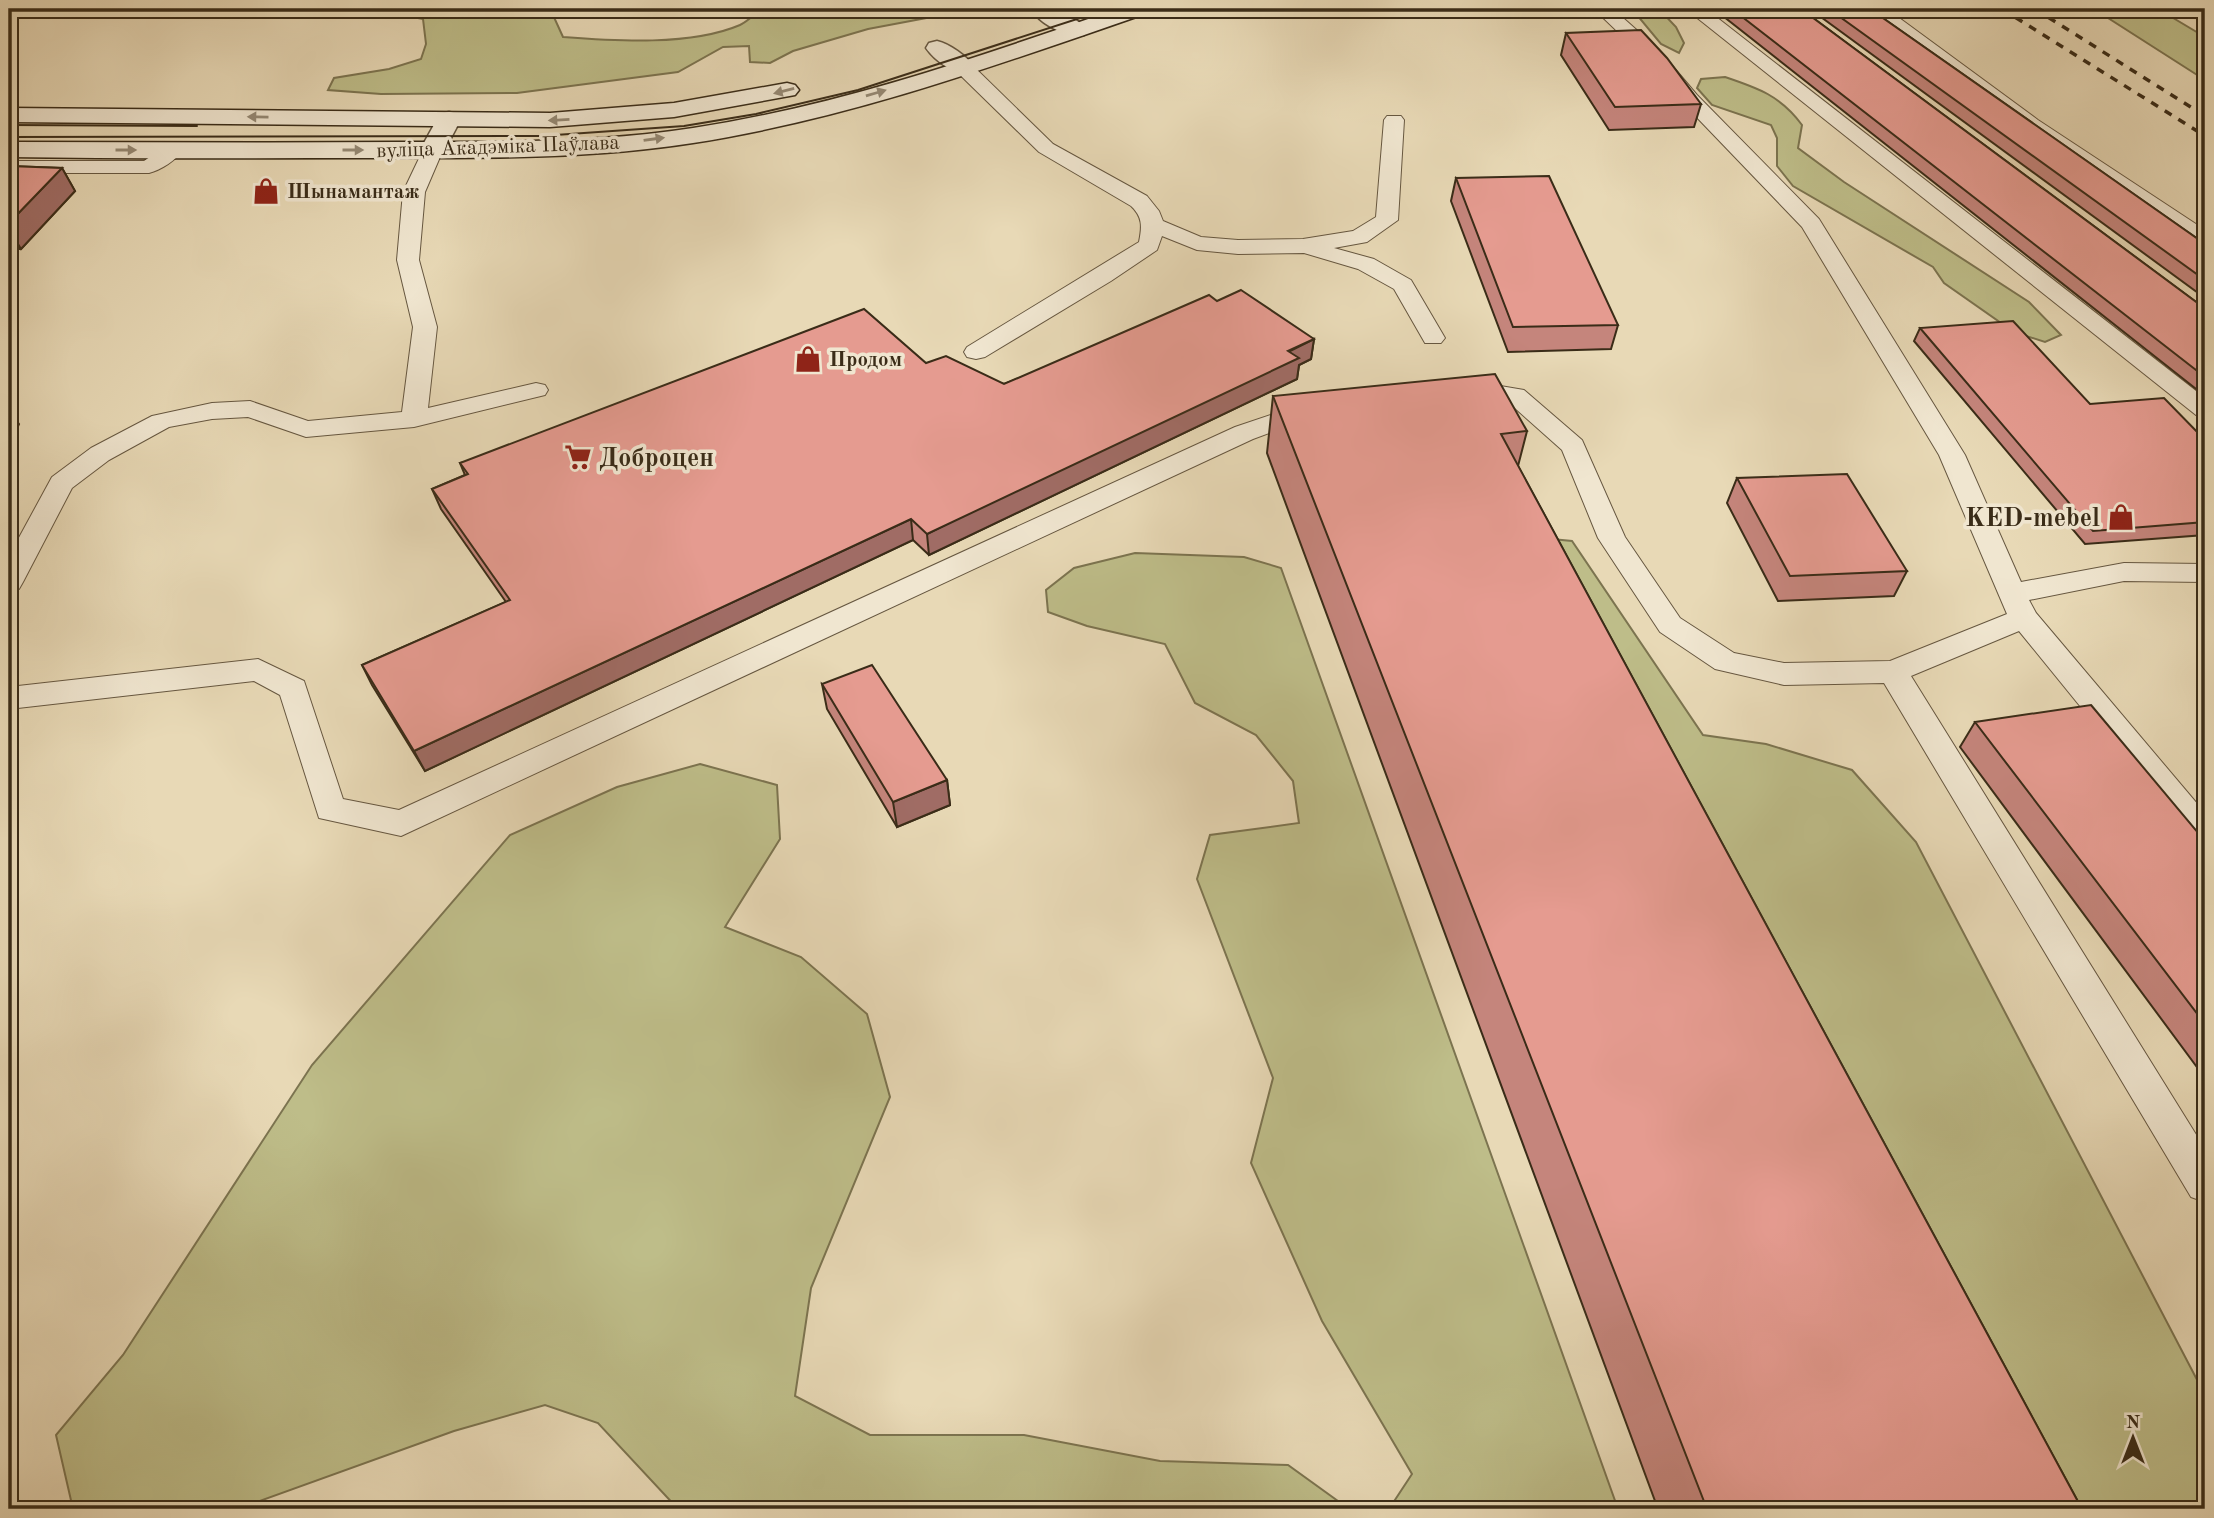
<svg xmlns="http://www.w3.org/2000/svg" width="2214" height="1518" font-family="'Old Standard TT',serif">
	<style>
		.green { fill: #bebd89; stroke: #7c7450; stroke-width: 2 }
		.lines { fill: none; stroke-linecap: round; stroke-linejoin: round }
		.lane-casing { stroke: #665740; stroke-width: 2 }
		.street-casing { stroke: #665740; stroke-width: 3 }
		.secondary-casing { stroke: #3a2c18; stroke-width: 3 }
		.lane { fill: #f0e6d0; fill-rule: evenodd }
		.street { fill: #f0e6d0; fill-rule: evenodd }
		.secondary { fill: #f0e6d0; fill-rule: evenodd }
		.tram { stroke: #3a2c18; stroke-width: 2 }
		.rail { stroke: #3a2c18; stroke-width: 3.5; stroke-dasharray: 8 8; stroke-linecap: butt }
		.wall { fill: #c5857c; stroke: #3a2c18; stroke-width: 2 }
		.shaded-wall { fill: #a06c65; stroke: #3a2c18; stroke-width: 2 }
		.building { fill: #e59b90; stroke: #3a2c18; stroke-width: 2 }
		.oneway { fill: #958974 }
		.labels { text-anchor: middle; stroke-width: 7; stroke-linejoin: round; paint-order: stroke }
		.far-street-label { font-size: 21px; fill: #3a2c18; stroke: #f0e6d0 }
		.far-poi-label { font-size: 21px; font-weight: bold; fill: #3a2c18; stroke: #f0e6d0; text-anchor: start }
		.poi-label { font-size: 26px; font-weight: bold; fill: #3a2c18; stroke: #f0e6d0; text-anchor: start }
	</style>
	<rect width="100%" height="100%" fill="#e8d9b6"/>
	<filter id="stains"><feTurbulence type="fractalNoise" baseFrequency=".00286" numOctaves="4"/><feColorMatrix values="0 0 0 0 .2 0 0 0 0 .09 0 0 0 0 .02 0 0 0 .5 -.17"/></filter>
	<radialGradient id="worn" r=".72"><stop offset=".6" stop-color="#630" stop-opacity="0"/><stop offset="1" stop-color="#630" stop-opacity=".3"/></radialGradient>
	<!-- green -->
	<g class="green">
		<path d="M 372,9 L 467,9 L 491,13 L 510,9 L 539,9 L 553,15 L 563,37 C 615,41 691,46 740,25 C 747,22 755,14 761,9 L 956,9 L 937,16 L 868,29 L 793,51 L 770,63 L 750,62 L 749,46 L 723,47 L 678,72 L 517,93 L 381,94 L 328,90 L 334,78 L 389,69 L 421,59 L 426,44 L 423,19 Z"/>
		<path d="M 1632,9 L 1659,9 L 1676,27 L 1684,43 L 1679,53 L 1661,44 Z"/>
		<path d="M 2094,9 L 2158,9 L 2205,37 L 2205,80 Z"/>
		<path d="M 1725,77 C 1758,88 1781,96 1802,125 L 1798,148 L 1844,182 L 2029,302 L 2061,335 L 2045,342 L 2014,332 L 1944,283 L 1933,267 L 1793,186 L 1777,166 L 1777,138 L 1771,125 L 1712,105 L 1697,88 L 1701,79 Z"/>
		<path d="M 1541,538 L 1572,541 L 1703,735 L 1766,744 L 1852,770 L 1916,842 L 2205,1395 L 2205,1509 L 2062,1509 Z"/>
		<path d="M 1135,553 L 1244,557 L 1281,568 L 1618,1509 L 1389,1509 L 1412,1474 L 1322,1321 L 1251,1163 L 1273,1078 L 1197,879 L 1210,835 L 1299,823 L 1293,781 L 1256,735 L 1195,703 L 1165,644 L 1087,626 L 1048,612 L 1046,590 L 1074,568 Z"/>
		<path d="M 700,764 L 777,785 L 780,839 L 725,927 L 801,957 L 867,1014 L 890,1097 L 811,1288 L 795,1396 L 870,1435 L 1024,1435 L 1160,1461 L 1288,1465 L 1349,1509 L 678,1509 L 598,1423 L 545,1405 L 454,1431 L 254,1503 L 191,1509 L 73,1509 L 56,1435 L 123,1355 L 312,1065 L 510,835 L 617,787 Z"/>
	</g>
	<g class="lines">
		<defs>
			<g id="lane">
				<path d="M 1594,9 L 1613,9 L 1658,49 L 1697,95 L 1819,219 L 1965,455 L 2021,582 L 2124,563 L 2205,564 L 2205,582 L 2124,581 L 2029,600 L 2036,613 L 2205,813 L 2205,849 L 2193,845 L 2019,631 L 1911,676 L 2205,1149 L 2205,1202 L 2191,1197 L 1884,683 L 1784,685 L 1715,669 L 1660,632 L 1598,538 L 1562,450 L 1507,401 L 1456,392 L 1453,387 L 1456,382 L 1465,380 L 1524,390 L 1582,440 L 1625,537 L 1680,618 L 1734,653 L 1784,663 L 1890,661 L 2007,614 L 1939,455 L 1802,227 L 1683,103 L 1644,57 Z"/>
				<path d="M 1686,9 L 1706,9 L 2205,398 L 2205,418 L 2196,415 Z"/>
				<path d="M 1867,9 L 1887,9 L 2038,120 L 2205,230 L 2205,247 L 2197,245 L 2024,128 Z"/>
				<path d="M 2181,9 L 2205,10 L 2205,22 Z"/>
				<path d="M 963,61 L 970,63 L 1053,144 L 1147,196 L 1159,211 L 1163,221 L 1201,237 L 1238,240 L 1303,239 L 1353,231 L 1376,217 L 1384,120 L 1387,116 L 1401,116 L 1404,120 L 1398,220 L 1367,242 L 1334,248 L 1374,259 L 1411,280 L 1445,338 L 1441,343 L 1425,343 L 1394,289 L 1358,269 L 1304,253 L 1238,254 L 1197,250 L 1162,236 L 1157,250 L 1111,281 L 985,357 L 976,359 L 967,357 L 964,352 L 967,347 L 1139,242 C 1142,227 1143,217 1131,206 L 1039,152 L 956,71 L 954,67 L 956,63 Z"/>
				<path d="M 173,144 L 180,146 L 183,150 C 176,160 161,170 149,173 L 9,173 L 9,161 L 144,161 L 166,146 Z"/>
				<path d="M 433,144 L 440,146 L 443,150 L 425,192 L 419,260 L 437,327 L 428,408 L 536,383 L 545,385 L 548,390 L 545,395 L 414,427 L 306,437 L 248,417 L 212,419 L 169,427 L 109,460 L 72,488 L 23,582 L 19,589 L 9,592 L 9,556 L 52,477 L 91,448 L 152,416 L 212,403 L 250,401 L 308,421 L 402,412 L 413,327 L 397,260 L 403,192 L 423,150 L 426,146 Z"/>
				<path d="M 1309,402 L 1318,405 L 1322,410 L 1318,415 L 1253,439 L 401,836 L 319,818 L 280,695 L 254,681 L 9,709 L 9,687 L 258,659 L 304,681 L 343,799 L 399,810 L 1235,427 Z"/>
			</g>
			<g id="street">
				<path d="M 1038,9 C 1054,8 1077,17 1087,30 L 1084,35 C 1069,38 1044,26 1035,14 Z"/>
				<path d="M 937,41 C 950,44 966,56 975,67 L 971,72 C 955,76 935,61 926,48 L 929,43 Z"/>
				<path d="M 449,112 L 458,114 L 461,119 L 442,155 L 433,158 L 424,155 L 420,150 L 440,114 Z"/>
			</g>
			<g id="secondary">
				<path d="M 1117,9 L 1148,9 L 1145,14 C 997,65 848,119 693,143 C 585,160 473,158 363,158 C 245,158 127,159 9,157 L 9,142 C 139,142 269,143 399,142 C 497,142 596,143 693,128 C 838,106 978,57 1117,9 Z"/>
				<path d="M 787,83 L 795,85 L 799,90 L 795,95 L 674,117 L 550,127 L 9,122 L 9,108 L 550,113 L 674,103 Z"/>
			</g>
		</defs>
		<!-- lane casing -->
		<use href="#lane" class="lane-casing"/>
		<!-- street casing -->
		<use href="#street" class="street-casing"/>
		<!-- secondary casing -->
		<use href="#secondary" class="secondary-casing"/>
		<!-- lane -->
		<use href="#lane" class="lane"/>
		<!-- street -->
		<use href="#street" class="street"/>
		<!-- secondary -->
		<use href="#secondary" class="secondary"/>
		<!-- tram -->
		<g class="tram">
			<path d="M 9,125 L 197,126"/>
			<path d="M 9,137 L 541,136 L 684,126 L 756,114 L 858,90 L 1108,9"/>
		</g>
		<!-- rail -->
		<g class="rail">
			<path d="M 2002,9 L 2205,136"/>
			<path d="M 2035,9 L 2205,116"/>
		</g>
	</g>
	<!-- wall -->
	<g class="wall">
		<path d="M 23,9 L 60,9 L 53,11 L 49,9 L 34,14 Z"/>
		<path d="M 1714,9 L 1801,9 L 2203,307 L 2205,307 L 2205,396 Z"/>
		<path d="M 1810,9 L 1870,9 L 2205,244 L 2205,298 Z"/>
		<path d="M 1566,33 L 1701,104 L 1694,127 L 1609,130 L 1561,55 Z"/>
		<path d="M 9,166 L 62,168 L 75,191 L 21,249 L 9,249 Z"/>
		<path d="M 1456,178 L 1618,325 L 1611,349 L 1508,352 L 1451,201 Z"/>
		<path d="M 1217,301 L 1314,339 L 1311,359 L 1299,365 L 1297,379 L 929,555 L 913,540 L 425,771 L 372,685 L 362,665 L 506,602 L 441,509 L 432,489 L 465,475 L 460,463 L 926,363 L 1004,384 Z"/>
		<path d="M 1920,328 L 2090,404 L 2205,440 L 2205,535 L 2085,544 L 1914,341 Z"/>
		<path d="M 1273,396 L 1527,431 L 1518,466 L 2082,1509 L 1658,1509 L 1267,453 Z"/>
		<path d="M 1737,478 L 1907,571 L 1894,596 L 1778,601 L 1727,503 Z"/>
		<path d="M 822,684 L 947,780 L 950,805 L 897,827 L 827,709 Z"/>
		<path d="M 1975,722 L 2205,841 L 2205,1078 L 1960,747 Z"/>
	</g>
	<!-- shaded-wall -->
	<g class="shaded-wall">
		<path d="M 31,9 L 49,9 L 34,14 Z"/>
		<path d="M 62,168 L 75,191 L 21,249 L 9,229 L 9,223 Z"/>
		<path d="M 1314,339 L 1311,359 L 1299,365 L 1297,379 L 929,555 L 927,534 Z"/>
		<path d="M 9,409 L 19,424 L 9,446 Z"/>
		<path d="M 911,519 L 913,540 L 425,771 L 414,751 Z"/>
		<path d="M 947,780 L 950,805 L 897,827 L 893,802 Z"/>
	</g>
	<!-- building -->
	<g class="building">
		<path d="M 1732,9 L 1801,9 L 2203,307 L 2205,307 L 2205,377 Z"/>
		<path d="M 1829,9 L 1870,9 L 2205,244 L 2205,280 Z"/>
		<path d="M 1641,30 L 1667,58 L 1701,104 L 1615,107 L 1566,33 Z"/>
		<path d="M 9,166 L 62,168 L 9,223 Z"/>
		<path d="M 1549,176 L 1618,325 L 1513,327 L 1456,178 Z"/>
		<path d="M 1241,290 L 1314,339 L 1288,351 L 1299,358 L 927,534 L 911,519 L 414,751 L 362,665 L 510,600 L 432,489 L 468,474 L 460,463 L 864,309 L 926,363 L 946,356 L 1004,384 L 1209,295 L 1217,301 Z"/>
		<path d="M 2013,321 L 2090,404 L 2164,398 L 2205,440 L 2205,522 L 2093,531 L 1920,328 Z"/>
		<path d="M 1495,374 L 1527,431 L 1501,434 L 2082,1509 L 1707,1509 L 1273,396 Z"/>
		<path d="M 1847,474 L 1907,571 L 1790,576 L 1737,478 Z"/>
		<path d="M 872,665 L 947,780 L 893,802 L 822,684 Z"/>
		<path d="M 2091,705 L 2205,841 L 2205,1024 L 1975,722 Z"/>
	</g>
	<!-- one-way arrows -->
	<defs><path id="oneway-solid" d="M-6-.8H1V-3.2L6.5 0L1 3.2V.8H-6Z" transform="scale(1.75)"/></defs>
	<g class="oneway">
		<use href="#oneway-solid" transform="translate(784 91) rotate(166)"/>
		<use href="#oneway-solid" transform="translate(876 93) rotate(-16)"/>
		<use href="#oneway-solid" transform="translate(258 117) rotate(-179)"/>
		<use href="#oneway-solid" transform="translate(559 120) rotate(177)"/>
		<use href="#oneway-solid" transform="translate(654 139) rotate(-8)"/>
		<use href="#oneway-solid" transform="translate(126 150)"/>
		<use href="#oneway-solid" transform="translate(353 150)"/>
	</g>
	<!-- icons -->
	<defs>
		<symbol id="shop-bare" viewBox="-9 -9 18 18"><path d="M-5-2.5h2.3a2.7 3.5 0 0 1 5.4 0H5L5.5 6h-11ZM-1.5-2.5h3a1.5 2.3 0 0 0-3 0Z" fill="#8f2418" stroke="#f0e6d0" stroke-width="2.5" paint-order="stroke"/></symbol>
		<symbol id="supermarket-bare" viewBox="-9 -9 18 18"><path d="M-6-5.5h2.5l.6 2H6L4.5 2H-2.5L-4.4-4H-6ZM-1.5 3.2a1.3 1.3 0 1 0 .1 0ZM3 3.2a1.3 1.3 0 1 0 .1 0Z" fill="#8f2418" stroke="#f0e6d0" stroke-width="2.5" paint-order="stroke"/></symbol>
	</defs>
	<g fill-rule="evenodd">
		<use href="#shop-bare" x="247" y="172" width="38" height="38"/>
		<use href="#shop-bare" x="789" y="340" width="38" height="38"/>
		<use href="#supermarket-bare" x="559" y="438" width="38" height="38"/>
		<use href="#shop-bare" x="2102" y="498" width="38" height="38"/>
	</g>
	<g class="labels">
		<!-- far-street labels -->
		<g class="far-street-label">
			<text transform="translate(498 146) rotate(-2)" y="7">вуліца Акадэміка Паўлава</text>
		</g>
		<!-- far-poi labels -->
		<g class="far-poi-label">
			<text x="287" y="198">Шынамантаж</text>
			<text x="829" y="366">Продом</text>
		</g>
		<!-- poi labels -->
		<g class="poi-label">
			<text x="599" y="466">Доброцен</text>
			<text x="2100" y="526" text-anchor="end">KED-mebel</text>
		</g>
	</g>
	<!-- margin -->
	<rect width="2214" height="1518" fill="none" stroke="#e8d9b6" stroke-width="35"/>
	<rect x="10" y="10" width="2193" height="1497" fill="none" stroke="#3a2c18" stroke-width="3.5"/>
	<rect x="18" y="18" width="2179" height="1483" fill="none" stroke="#3a2c18" stroke-width="2"/>
	<!-- north arrow -->
	<g transform="translate(2133 1438)" stroke="#f0e6d0" stroke-width="5" paint-order="stroke">
	<path d="M0-5L12 26L0 18L-12 26Z" fill="#3a2c18"/>
	<text y="-10" font-size="19" font-weight="bold" text-anchor="middle" fill="#3a2c18">N</text>
	</g>
	<rect width="100%" height="100%" filter="url(#stains)"/>
	<rect width="100%" height="100%" fill="url(#worn)"/>
</svg>
